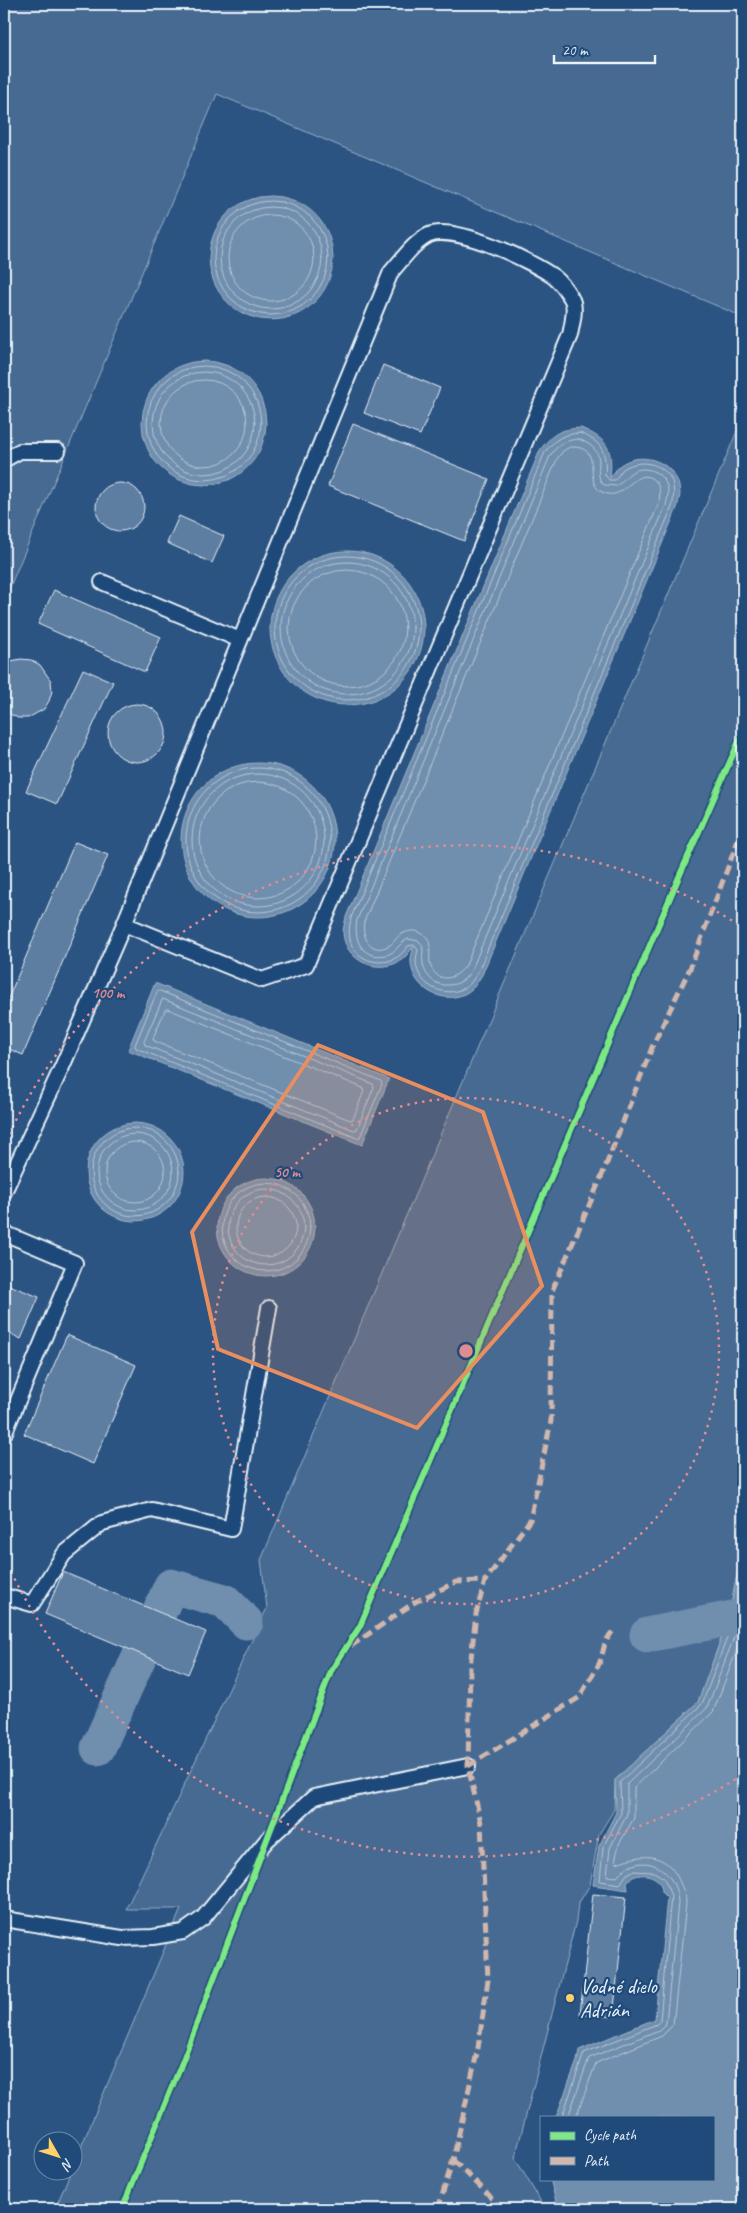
<svg xmlns="http://www.w3.org/2000/svg" width="747" height="2213" font-family="Caveat,sans-serif">
	<style>
		.green { fill: #476b93; stroke: #98aec6 }
		.water { fill: #708ead; stroke: #a0b6cb }
		.lines { fill: none; stroke-linecap: round; stroke-linejoin: round }
		.shore { stroke: #b8c9da; stroke-width: 1 }
		.canal { stroke: #708ead; stroke-width: 35 }
		.building { fill: #5d7da1; stroke: #e8f1f8 }
		.service-casing { stroke: #e8f1f8; stroke-width: 18 }
		.service { stroke: #1f4a7a; stroke-width: 14 }
		.quiet { stroke: #d1b7ad; stroke-width: 5; stroke-dasharray: 10 5; stroke-linecap: butt }
		.cycleway-casing { stroke: #1f4a7a; stroke-width: 9 }
		.cycleway { stroke: #7ce984; stroke-width: 6 }
		.marked { fill: #e88e5f; fill-opacity: 0.2; stroke: #e88e5f; stroke-width: 4; stroke-linejoin: round }
		.ring { fill: none; stroke: #df8c90; stroke-width: 2.5; stroke-dasharray: 2.5 5 }
		.poi-dot { fill: #ffd166; stroke: #1f4a7a; stroke-width: 2 }
		.labels { text-anchor: middle; stroke-width: 4.5; stroke-linejoin: round; paint-order: stroke }
		.poi-label { font-size: 21px; fill: #e8f1f8; stroke: #1f4a7a; text-anchor: start }
		.centre { fill: #df8c90; stroke: #1f4a7a; stroke-width: 2.5 }
		.ring-label { font-size: 15px; text-anchor: middle; font-weight: bold; fill: #df8c90; stroke: #1f4a7a; stroke-width: 4.5; stroke-linejoin: round; paint-order: stroke }
	</style>
	<rect width="100%" height="100%" fill="#2b5482"/>
	<filter id="ink" filterUnits="userSpaceOnUse"><feTurbulence type="fractalNoise" baseFrequency=".02" numOctaves="2"/><feDisplacementMap in="SourceGraphic" scale="10" xChannelSelector="R" yChannelSelector="G"/><feConvolveMatrix kernelMatrix="1 2 1 2 8 2 1 2 1" color-interpolation-filters="sRGB"/></filter>
	<g filter="url(#ink)">
		<!-- green -->
		<g class="green">
			<path d="M 4,4 L 743,4 L 743,317 L 217,94 L 4,601 Z"/>
			<path d="M 743,417 L 743,1545 L 728,1620 L 698,1702 L 615,1780 L 614,1810 L 599,1834 L 590,1885 L 578,1904 L 576,1921 L 515,2158 L 545,2209 L 55,2209 L 181,1909 L 126,1909 L 267,1608 L 261,1560 Z"/>
		</g>
		<!-- water -->
		<g class="water">
			<circle cx="271" cy="258" r="62"/>
			<circle cx="204" cy="423" r="62"/>
			<path d="M 581,428 C 609,440 613,449 610,478 C 613,475 616,469 619,466 C 642,448 679,463 680,493 C 680,498 678,503 677,508 L 482,975 C 479,979 477,984 473,988 C 451,1009 413,992 411,963 C 410,958 413,952 413,947 C 410,951 407,956 403,959 C 380,976 345,962 343,933 C 343,928 345,922 346,917 L 540,450 C 553,433 560,429 581,428 Z"/>
			<circle cx="347" cy="628" r="77"/>
			<circle cx="258" cy="840" r="77"/>
			<path d="M 155,983 L 389,1079 L 362,1145 L 128,1050 Z"/>
			<circle cx="135" cy="1172" r="49"/>
			<circle cx="266" cy="1227" r="49"/>
			<path d="M 743,1545 L 743,2209 L 558,2209 L 550,2179 L 713,2179 L 713,2117 L 556,2117 L 577,2061 L 579,2050 L 655,2019 L 667,1898 L 662,1893 C 663,1874 638,1869 627,1882 L 628,1890 L 593,1885 L 599,1846 L 616,1812 L 615,1780 L 698,1702 L 728,1620 Z"/>
		</g>
		<g class="lines">
			<!-- shore -->
			<g class="shore">
				<circle cx="271" cy="258" r="57"/>
				<circle cx="271" cy="258" r="51"/>
				<circle cx="271" cy="258" r="43"/>
				<circle cx="204" cy="423" r="57"/>
				<circle cx="204" cy="423" r="51"/>
				<circle cx="204" cy="423" r="43"/>
				<path d="M 580,433 C 602,442 607,452 605,475 L 609,480 L 615,480 C 617,477 620,473 622,470 C 637,458 662,462 671,479 C 675,488 674,497 672,507 L 478,972 C 475,976 472,982 469,985 C 449,1001 417,987 416,962 C 416,958 417,954 418,950 L 414,945 L 408,946 C 406,948 403,953 400,955 C 386,967 361,963 352,946 C 348,936 349,928 351,918 L 545,452 C 555,439 563,434 580,433 Z"/>
				<path d="M 579,439 C 614,454 589,470 604,485 L 616,486 C 623,482 626,475 634,471 C 649,464 668,476 668,493 C 668,497 667,501 666,505 L 472,969 C 466,979 460,985 447,985 C 435,986 424,975 423,963 C 421,954 426,948 419,941 L 408,939 C 399,943 396,953 386,955 C 362,960 353,939 357,920 L 550,456 C 558,444 565,440 579,439 Z"/>
				<path d="M 570,447 C 609,445 577,488 608,494 C 626,498 637,464 655,481 C 661,487 660,495 659,503 L 466,965 C 458,977 441,985 432,969 C 425,956 438,940 419,932 C 414,930 409,931 404,933 C 397,935 395,942 390,945 C 372,956 361,938 364,922 L 557,459 L 563,451 Z"/>
				<circle cx="347" cy="628" r="72"/>
				<circle cx="347" cy="628" r="66"/>
				<circle cx="347" cy="628" r="58"/>
				<circle cx="258" cy="840" r="72"/>
				<circle cx="258" cy="840" r="66"/>
				<circle cx="258" cy="840" r="58"/>
				<path d="M 160,991 L 381,1081 L 382,1084 L 360,1137 L 357,1138 L 136,1048 L 135,1045 L 157,992 Z"/>
				<path d="M 163,999 L 373,1084 L 374,1087 L 357,1129 L 354,1130 L 145,1045 L 144,1042 Z"/>
				<path d="M 168,1009 L 363,1088 L 364,1091 L 353,1119 L 350,1120 L 154,1041 L 153,1038 L 165,1010 Z"/>
				<circle cx="135" cy="1172" r="44"/>
				<circle cx="135" cy="1172" r="38"/>
				<circle cx="135" cy="1172" r="30"/>
				<circle cx="266" cy="1227" r="44"/>
				<circle cx="266" cy="1227" r="38"/>
				<circle cx="266" cy="1227" r="30"/>
				<path d="M 562,2117 L 584,2053 L 657,2024 L 660,2021 L 671,1896 L 664,1878 L 654,1872 L 633,1871 L 627,1874 L 620,1884 L 600,1881 L 603,1847 L 621,1813 L 620,1782 L 702,1704 L 733,1622 L 743,1571"/>
				<path d="M 568,2117 L 589,2058 L 659,2030 L 666,2023 L 678,1903 C 677,1868 641,1848 617,1877 L 607,1876 L 610,1848 L 627,1814 L 627,1784 L 707,1708 L 739,1624 L 743,1603"/>
				<path d="M 576,2117 L 596,2063 L 662,2036 L 673,2025 L 686,1904 C 686,1896 684,1891 681,1885 C 669,1853 646,1852 617,1863 L 615,1861 L 619,1844 L 634,1818 L 634,1788 L 713,1712 L 743,1634"/>
			</g>
			<!-- canal -->
			<g class="canal">
				<path d="M 647,1635 L 743,1616"/>
				<path d="M 98,1748 L 171,1586 L 225,1601 L 246,1622"/>
			</g>
		</g>
		<!-- building -->
		<g class="building">
			<path d="M 383,365 L 440,388 L 420,435 L 364,413 Z"/>
			<path d="M 353,424 L 489,479 L 464,541 L 328,486 Z"/>
			<circle cx="120" cy="507" r="24"/>
			<path d="M 179,516 L 224,536 L 212,563 L 167,543 Z"/>
			<path d="M 54,590 L 161,637 L 145,672 L 38,624 Z"/>
			<path d="M 21,659 L 31,660 L 40,665 L 51,681 L 52,691 L 49,701 L 44,709 L 28,718 L 18,718 L 4,711 L 4,667 L 11,661 Z"/>
			<path d="M 83,669 L 113,682 L 57,804 L 26,791 Z"/>
			<circle cx="137" cy="733" r="29"/>
			<path d="M 75,842 L 108,855 L 23,1055 L 4,1047 L 4,1008 Z"/>
			<path d="M 4,1283 L 39,1297 L 21,1339 L 4,1331 Z"/>
			<path d="M 67,1335 L 136,1365 L 93,1464 L 24,1434 Z"/>
			<path d="M 63,1572 L 206,1632 L 188,1674 L 45,1614 Z"/>
			<path d="M 593,1894 L 626,1897 L 613,2017 L 580,2014 Z"/>
		</g>
		<g class="lines">
			<defs>
				<g id="service">
					<path d="M 4,460 L 20,451 L 58,451"/>
					<path d="M 102,582 L 240,640"/>
					<path d="M 4,1192 L 62,1067 L 124,924 L 391,272 C 402,260 414,242 429,235 C 455,224 532,261 554,277 C 560,282 567,291 571,298 C 577,307 572,324 570,335 L 306,965 L 262,980 L 124,924"/>
					<path d="M 4,1233 L 75,1263 L 4,1434"/>
					<path d="M 4,1596 L 32,1604 L 64,1554 L 102,1523 L 152,1510 L 231,1529 L 269,1308"/>
					<path d="M 4,1919 L 122,1938 L 153,1937 L 183,1932 L 203,1918 L 267,1840 L 314,1797 L 468,1766"/>
				</g>
			</defs>
			<!-- service casing -->
			<use href="#service" class="service-casing"/>
			<!-- service -->
			<use href="#service" class="service"/>
			<!-- quiet -->
			<g class="quiet">
				<path d="M 351,1646 L 415,1602 L 456,1582 L 485,1581"/>
				<path d="M 468,1766 L 580,1697 C 585,1686 592,1677 598,1666 C 605,1652 601,1645 613,1631"/>
				<path d="M 453,2160 L 487,2193 L 500,2209"/>
				<path d="M 438,2209 L 453,2160 L 478,2048 L 488,1980 L 481,1823 L 468,1766 L 470,1667 L 476,1614 L 485,1581 L 530,1520 L 551,1421 L 552,1291 L 603,1173 L 653,1045 L 691,966 L 743,827"/>
			</g>
			<defs>
				<path id="cycleway" d="M 122,2209 L 181,2065 L 331,1671 L 360,1626 L 675,886 L 743,732"/>
			</defs>
			<!-- cycleway casing -->
			<use href="#cycleway" class="cycleway-casing"/>
			<!-- cycleway -->
			<use href="#cycleway" class="cycleway"/>
		</g>
	</g>
	<!-- marked area -->
	<path class="marked" d="M 318,1045 L 483,1112 L 542,1286 L 417,1428 L 218,1349 L 192,1232 Z"/>
	<!-- distance rings -->
	<g class="ring">
		<circle cx="466" cy="1351" r="253"/>
		<path d="M742 1775A506 506 0 0 1 6 1561M6 1141A506 506 0 0 1 742 927"/>
	</g>
	<!-- markers -->
	<circle class="poi-dot" cx="570" cy="1998" r="5"/>
	<g class="labels">
		<!-- poi labels -->
		<g class="poi-label">
			<text x="580" y="1993">Vodné dielo<tspan x="580" dy="24">Adrián</tspan></text>
		</g>
	</g>
	<circle cx="466" cy="1351" r="8" class="centre"/>
	<g class="ring-label">
		<text x="108" y="998">100 m</text>
		<text x="287" y="1177">50 m</text>
	</g>
	<!-- margin -->
	<rect width="747" height="2213" fill="none" stroke="#1f4a7a" stroke-width="20"/>
	<rect x="10" y="10" width="727" height="2193" fill="none" stroke="#e8f1f8" stroke-width="2" filter="url(#ink)"/>
	<!-- legend -->
	<rect x="540" y="2116" width="175" height="65" fill="#1f4a7a" stroke="#6f8dac"/>
	<rect x="550" y="2132" width="25" height="8" fill="#7ce984" stroke="#6f8dac"/>
	<text x="584" y="2140" font-size="15" fill="#e8f1f8">Cycle path</text>
	<rect x="550" y="2157" width="25" height="8" fill="#d1b7ad" stroke="#6f8dac"/>
	<text x="584" y="2166" font-size="15" fill="#e8f1f8">Path</text>
	<!-- north arrow -->
	<g transform="translate(58 2156) rotate(129)"><circle r="24" fill="#1f4a7a" stroke="#6f8dac"/>
	<path d="M0-4L9 19L0 12L-9 19Z" fill="#ffd166"/>
	<text y="-8" font-size="14" font-weight="bold" text-anchor="middle" fill="#e8f1f8">N</text>
	</g>
	<!-- scale -->
	<path d="M554 55v8h101v-8" fill="none" stroke="#e8f1f8" stroke-width="2.5"/>
	<text x="562" y="55" font-size="15" fill="#e8f1f8" stroke="#1f4a7a" stroke-width="4" paint-order="stroke">20 m</text>
</svg>
